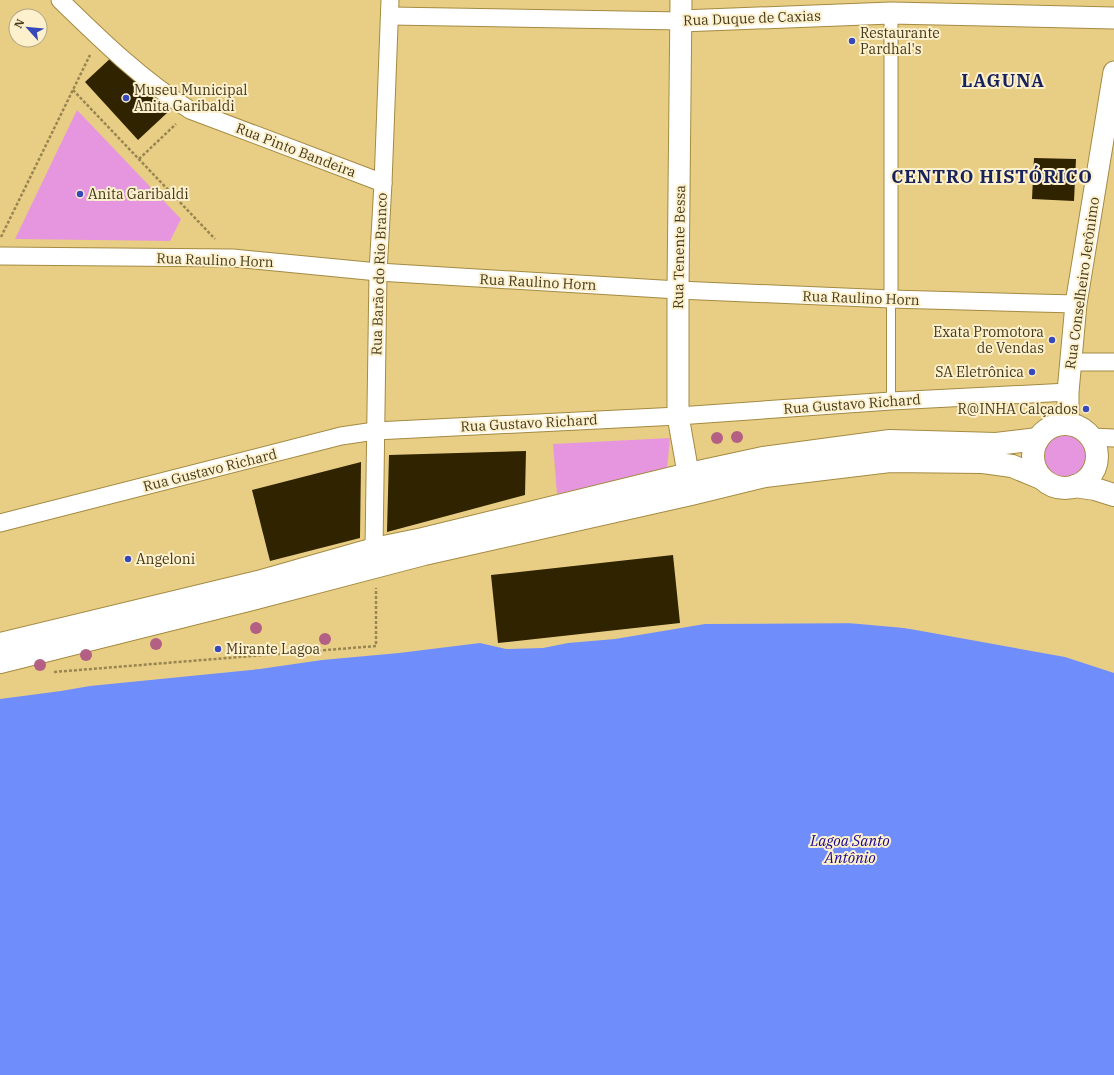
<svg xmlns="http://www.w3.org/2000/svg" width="1114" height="1075" font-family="'IBM Plex Serif',serif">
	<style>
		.green { fill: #e696de }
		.water { fill: #708dfc }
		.pier { fill: #e8ce85 }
		.building { fill: #302300 }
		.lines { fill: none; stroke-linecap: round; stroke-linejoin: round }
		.service-casing { stroke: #a48a42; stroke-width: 10 }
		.pedestrian-casing { stroke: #a48a42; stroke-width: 15 }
		.minor-casing { stroke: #a48a42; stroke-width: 19 }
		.tertiary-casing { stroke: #a48a42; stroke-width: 23 }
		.secondary-casing { stroke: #a48a42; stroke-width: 24 }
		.path { stroke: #988551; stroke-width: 2.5; stroke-dasharray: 3 2; stroke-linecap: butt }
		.service { stroke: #fff; stroke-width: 8 }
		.pedestrian { stroke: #fff; stroke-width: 13 }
		.minor { stroke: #fff; stroke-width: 17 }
		.tertiary { stroke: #fff; stroke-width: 21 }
		.secondary { stroke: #fff; stroke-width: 22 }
		.tree { fill: #b36084 }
		.poi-dot { fill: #3649bb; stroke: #fdf0cd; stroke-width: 1.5 }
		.labels { text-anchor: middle; stroke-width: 4; stroke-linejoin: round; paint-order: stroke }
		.street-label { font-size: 14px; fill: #44391a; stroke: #fdf0cd }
		.poi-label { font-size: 14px; fill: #44391a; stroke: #fdf0cd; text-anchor: start }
		.water-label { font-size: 15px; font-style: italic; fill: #180690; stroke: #fdf0cd }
		.district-label { font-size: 18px; font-weight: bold; letter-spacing: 1px; fill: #17225a; stroke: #fdf0cd }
	</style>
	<rect width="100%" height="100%" fill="#e8ce85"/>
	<!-- green -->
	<g class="green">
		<path d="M 77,110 L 181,219 L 170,241 L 15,239 Z"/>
		<circle cx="1063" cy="455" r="26"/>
		<path d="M 670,438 L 667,469 L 557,494 L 553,444 Z"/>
	</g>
	<!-- water -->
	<path class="water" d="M 877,623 L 1065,657 L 1114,673 L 1114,1075 L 0,1075 L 0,699 L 61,691 L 90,686 L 260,669 L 322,660 L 399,653 L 480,643 L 506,649 L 543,648 L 568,643 L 615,639 L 705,624 Z"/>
	<!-- pier -->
	<path class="pier" d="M 826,621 L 877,621 L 1011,645 L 915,629 Z"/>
	<!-- building -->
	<g class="building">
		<path d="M 114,55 L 167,113 L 138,140 L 85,82 Z"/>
		<path d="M 1034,158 L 1076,159 L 1074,201 L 1032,199 Z"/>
		<path d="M 526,451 L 525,495 L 387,532 L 389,455 Z"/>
		<path d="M 361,462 L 360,538 L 270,561 L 252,490 Z"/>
		<path d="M 673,555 L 680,623 L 498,643 L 491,575 Z"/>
	</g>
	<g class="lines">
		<defs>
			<path id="service" d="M 891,401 L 891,299"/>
			<path id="pedestrian" d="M 891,299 L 891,13"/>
			<g id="minor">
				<path d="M 60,0 C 101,40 142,80 190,110 L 383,183"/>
				<path d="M 390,16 L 681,21"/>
				<path d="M 0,256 L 233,258 L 378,272 L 678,290 L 891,299 L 1076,304"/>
				<path d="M 1070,362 L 1114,362"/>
				<path d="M 1092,437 L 1114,438"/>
				<path d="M 0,523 L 341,436 L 375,431 L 678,416 L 891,401 L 1068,392"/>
				<path d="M 376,561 L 374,549 L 378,272 L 383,183 L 390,0"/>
			</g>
			<g id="tertiary">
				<path d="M 681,0 L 678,290 L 678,416 L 691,490"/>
				<path d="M 681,21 L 891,13 L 1114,18"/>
				<path d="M 1068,424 L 1068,392 L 1076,304 L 1114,72"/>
			</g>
			<g id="secondary">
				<circle cx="1065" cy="456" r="32"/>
				<path d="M 1075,486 L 1095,489 L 1114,495"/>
				<path d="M 0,644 L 258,582 L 374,549 L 423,539 L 689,474 L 763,458 L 890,441 L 996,444 L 1038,439"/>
				<path d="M 0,662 L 252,599 L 424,554 L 691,494 L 765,476 L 890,461 L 983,462 L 1012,466 L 1041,478"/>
			</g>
		</defs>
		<!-- service casing -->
		<use href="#service" class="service-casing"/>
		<!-- pedestrian casing -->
		<use href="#pedestrian" class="pedestrian-casing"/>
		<!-- minor casing -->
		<use href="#minor" class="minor-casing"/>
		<!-- tertiary casing -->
		<use href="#tertiary" class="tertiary-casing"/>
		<!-- secondary casing -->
		<use href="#secondary" class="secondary-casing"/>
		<!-- path -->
		<g class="path">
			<path d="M 73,90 L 215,239"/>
			<path d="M 139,159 L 176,124"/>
			<path d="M 1,237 L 90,55"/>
			<path d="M 54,672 L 376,646 L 376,588"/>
		</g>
		<!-- service -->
		<use href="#service" class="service"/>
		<!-- pedestrian -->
		<use href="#pedestrian" class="pedestrian"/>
		<!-- minor -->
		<use href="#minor" class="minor"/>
		<!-- tertiary -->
		<use href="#tertiary" class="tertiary"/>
		<!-- secondary -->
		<use href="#secondary" class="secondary"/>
	</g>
	<!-- trees -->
	<g class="tree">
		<circle cx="737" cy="437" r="6"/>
		<circle cx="717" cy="438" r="6"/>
		<circle cx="256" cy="628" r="6"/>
		<circle cx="325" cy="639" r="6"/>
		<circle cx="156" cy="644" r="6"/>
		<circle cx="86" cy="655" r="6"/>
		<circle cx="40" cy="665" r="6"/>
	</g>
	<!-- markers -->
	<g class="poi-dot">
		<circle cx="852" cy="41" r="4"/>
		<circle cx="126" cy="98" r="4"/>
		<circle cx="80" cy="194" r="4"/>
		<circle cx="1052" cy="340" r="4"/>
		<circle cx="1032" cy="372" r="4"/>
		<circle cx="1086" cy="409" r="4"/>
		<circle cx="128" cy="559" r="4"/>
		<circle cx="218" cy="649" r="4"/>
	</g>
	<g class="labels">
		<!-- street labels -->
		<g class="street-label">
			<text transform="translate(752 18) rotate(-2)" y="5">Rua Duque de Caxias</text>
			<text transform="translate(296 150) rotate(21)" y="5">Rua Pinto Bandeira</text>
			<text transform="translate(679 247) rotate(-89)" y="5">Rua Tenente Bessa</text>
			<text transform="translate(215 260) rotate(2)" y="5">Rua Raulino Horn</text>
			<text transform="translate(379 274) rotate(-88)" y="5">Rua Barão do Rio Branco</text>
			<text transform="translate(538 282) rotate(3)" y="5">Rua Raulino Horn</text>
			<text transform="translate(1082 283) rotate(-82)" y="5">Rua Conselheiro Jerônimo</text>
			<text transform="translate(861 298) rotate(2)" y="5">Rua Raulino Horn</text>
			<text transform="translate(852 404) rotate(-4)" y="5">Rua Gustavo Richard</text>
			<text transform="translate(529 423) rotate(-3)" y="5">Rua Gustavo Richard</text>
			<text transform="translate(210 470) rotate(-14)" y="5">Rua Gustavo Richard</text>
		</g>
		<!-- poi labels -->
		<g class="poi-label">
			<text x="860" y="38">Restaurante<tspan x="860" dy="16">Pardhal's</tspan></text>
			<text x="134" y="95">Museu Municipal<tspan x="134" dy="16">Anita Garibaldi</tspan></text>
			<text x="88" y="199">Anita Garibaldi</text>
			<text x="1044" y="337" text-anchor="end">Exata Promotora<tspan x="1044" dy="16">de Vendas</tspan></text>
			<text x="1024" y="377" text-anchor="end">SA Eletrônica</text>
			<text x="1078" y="414" text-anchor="end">R@INHA Calçados</text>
			<text x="136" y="564">Angeloni</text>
			<text x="226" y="654">Mirante Lagoa</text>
		</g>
		<!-- water labels -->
		<g class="water-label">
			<text x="850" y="846">Lagoa Santo<tspan x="850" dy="17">Antônio</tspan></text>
		</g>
		<!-- district labels -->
		<g class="district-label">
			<text x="1003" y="87">LAGUNA</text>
			<text x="992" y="183">CENTRO HISTÓRICO</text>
		</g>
	</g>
	<!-- north arrow -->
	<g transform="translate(28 28) rotate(297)"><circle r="19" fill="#fdf0cd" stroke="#b3a785"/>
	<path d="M0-3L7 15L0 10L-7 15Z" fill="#3649bb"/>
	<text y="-6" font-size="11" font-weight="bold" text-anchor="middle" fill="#44391a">N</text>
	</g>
</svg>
